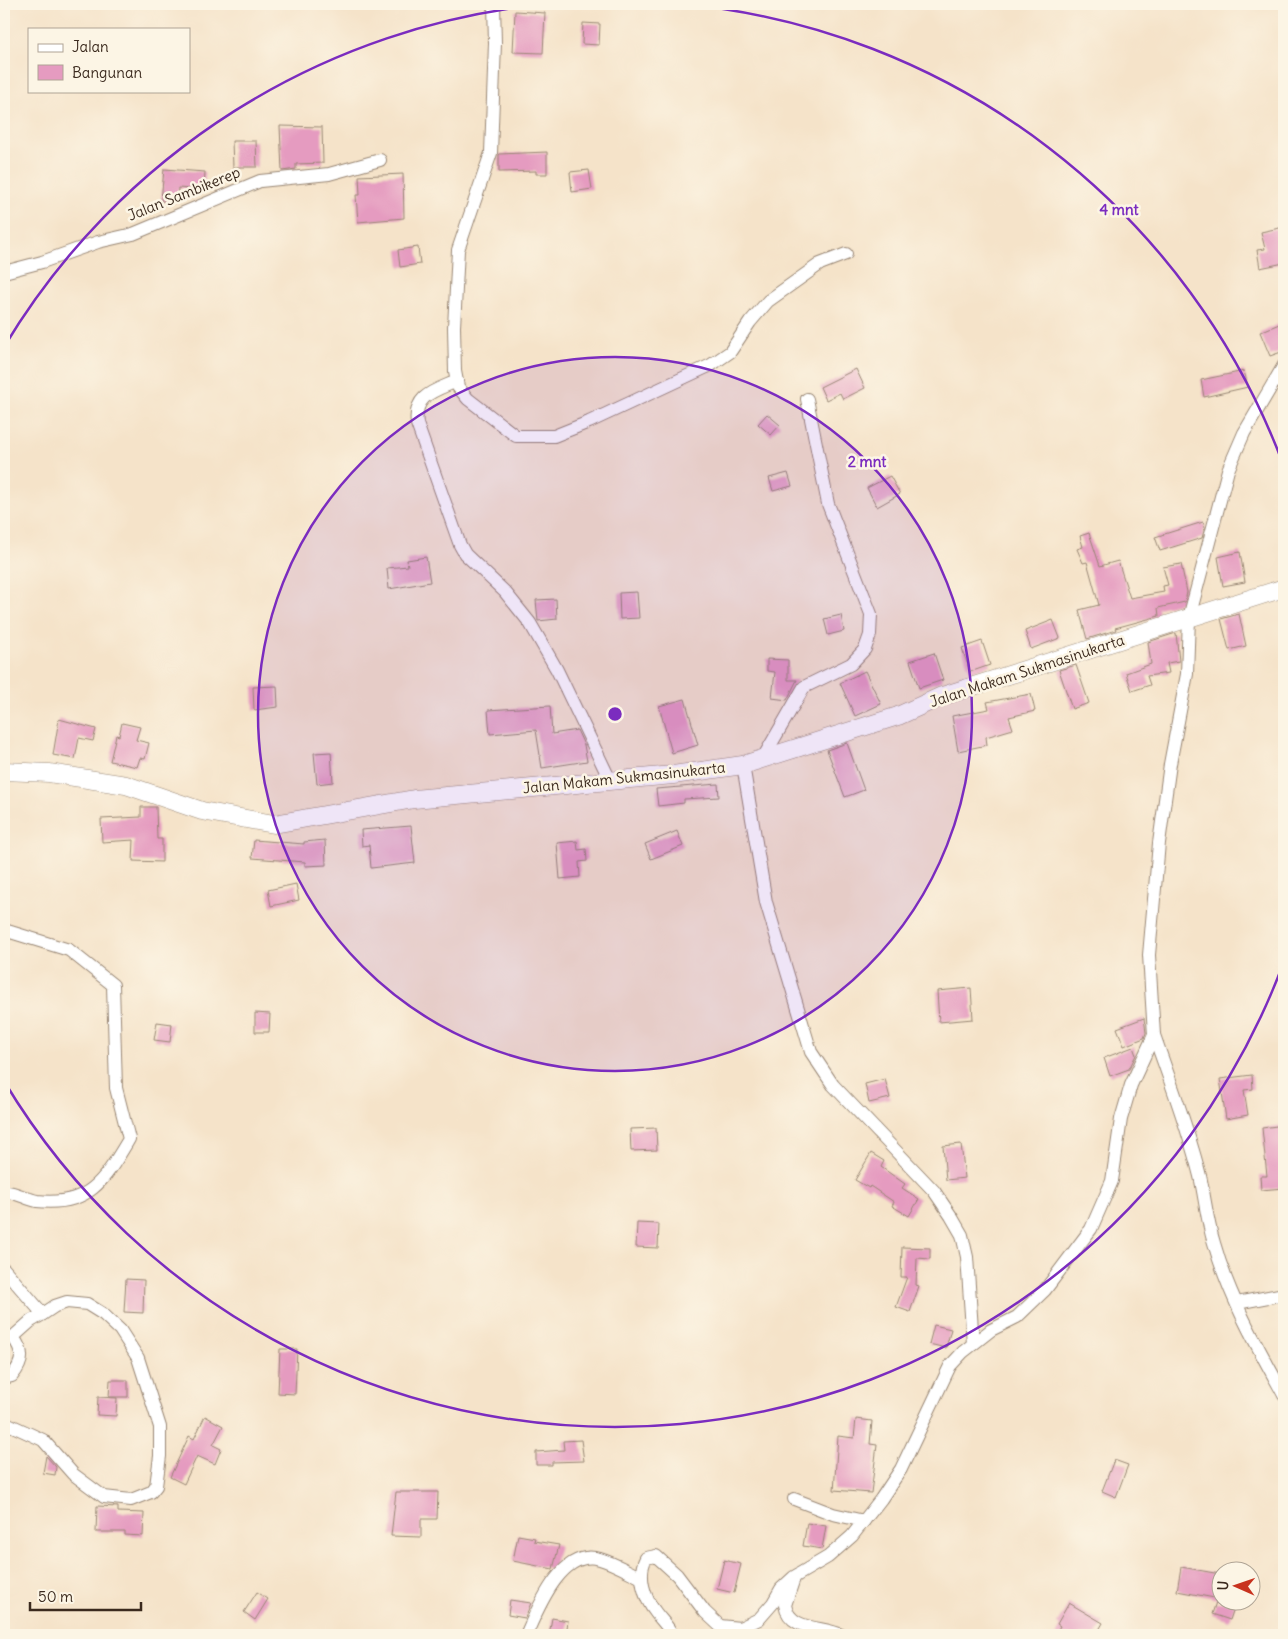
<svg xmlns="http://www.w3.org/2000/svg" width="1288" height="1639" font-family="Delius,sans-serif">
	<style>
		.building { fill: #e59bc0 }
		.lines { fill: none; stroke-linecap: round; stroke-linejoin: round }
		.street-casing { stroke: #988674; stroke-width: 14 }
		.secondary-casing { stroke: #988674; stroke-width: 19 }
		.street { stroke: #fff; stroke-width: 12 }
		.secondary { stroke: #fff; stroke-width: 18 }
		.ring { fill: none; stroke: #7b2cbf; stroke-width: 2.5 }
		.labels { text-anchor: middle; stroke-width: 5; stroke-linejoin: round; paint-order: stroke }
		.street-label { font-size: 15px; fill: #3b2a1e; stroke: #fcf5e5 }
		.centre { fill: #7b2cbf; stroke: #fcf5e5; stroke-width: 2.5 }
		.ring-label { font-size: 15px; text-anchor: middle; font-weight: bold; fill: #7b2cbf; stroke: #fcf5e5; stroke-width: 5; stroke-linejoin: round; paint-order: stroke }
	</style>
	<rect width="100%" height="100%" fill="#fcf5e5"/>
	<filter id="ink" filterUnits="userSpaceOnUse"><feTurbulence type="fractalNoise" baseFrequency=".02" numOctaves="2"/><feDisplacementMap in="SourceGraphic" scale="10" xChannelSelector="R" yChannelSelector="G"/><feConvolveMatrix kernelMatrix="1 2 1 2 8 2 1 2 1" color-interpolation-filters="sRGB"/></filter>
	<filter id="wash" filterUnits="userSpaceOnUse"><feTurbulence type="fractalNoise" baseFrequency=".0096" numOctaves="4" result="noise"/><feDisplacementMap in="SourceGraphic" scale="20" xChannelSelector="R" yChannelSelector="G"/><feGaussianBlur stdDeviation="1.12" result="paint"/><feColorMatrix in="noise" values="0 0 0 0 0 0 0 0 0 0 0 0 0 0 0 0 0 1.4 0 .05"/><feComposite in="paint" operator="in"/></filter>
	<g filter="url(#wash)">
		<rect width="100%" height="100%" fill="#f5e3c9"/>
		<g id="blocks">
			<!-- building -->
			<g class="building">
				<path d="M 515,11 L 545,13 L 543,53 L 513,52 Z"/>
				<path d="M 583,23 L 600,24 L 599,45 L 582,44 Z"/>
				<path d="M 280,126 L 322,127 L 323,163 L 296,164 L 296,169 L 282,171 Z"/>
				<path d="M 232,141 L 256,141 L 257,167 L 233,167 Z"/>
				<path d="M 547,152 L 547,174 L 536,174 L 536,171 L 499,172 L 499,154 Z"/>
				<path d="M 164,169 L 205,172 L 204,190 L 178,188 L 177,202 L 161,201 Z"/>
				<path d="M 589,170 L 592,189 L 572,192 L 570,172 Z"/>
				<path d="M 403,174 L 404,218 L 358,222 L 356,195 L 360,195 L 359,176 Z"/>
				<path d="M 1284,227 L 1284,263 L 1260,268 L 1257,250 L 1265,249 L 1261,232 Z"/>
				<path d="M 418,247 L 420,264 L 400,267 L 398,250 Z"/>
				<path d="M 1284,322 L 1284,351 L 1270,356 L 1260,332 Z"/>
				<path d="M 856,369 L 865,388 L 843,399 L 840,393 L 826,400 L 820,387 Z"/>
				<path d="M 1244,371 L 1248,387 L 1204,397 L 1201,380 Z"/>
				<path d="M 767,414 L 780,425 L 771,435 L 758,424 Z"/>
				<path d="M 788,473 L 792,486 L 773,491 L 769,478 Z"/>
				<path d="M 890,476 L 900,494 L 877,507 L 867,488 Z"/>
				<path d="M 1203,522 L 1205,527 L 1202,538 L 1160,551 L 1155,537 Z"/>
				<path d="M 1089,533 L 1100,566 L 1118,561 L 1130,598 L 1164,592 L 1163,586 L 1168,585 L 1163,567 L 1181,564 L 1187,592 L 1185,602 L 1158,608 L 1159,616 L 1115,628 L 1116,630 L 1087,639 L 1079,610 L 1099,605 L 1087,562 L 1083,563 L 1077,549 L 1083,547 L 1080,536 Z"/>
				<path d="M 1240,552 L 1245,582 L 1223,586 L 1218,557 Z"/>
				<path d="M 426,557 L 430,582 L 389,589 L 387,568 L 408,566 L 407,560 Z"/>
				<path d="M 637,592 L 639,618 L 620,619 L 619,593 Z"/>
				<path d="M 556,599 L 557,619 L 538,621 L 536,600 Z"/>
				<path d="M 1239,614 L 1246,646 L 1229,650 L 1221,619 Z"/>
				<path d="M 841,615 L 844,631 L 828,635 L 824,619 Z"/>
				<path d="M 1053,620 L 1060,638 L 1031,649 L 1025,631 Z"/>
				<path d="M 1176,633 L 1179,661 L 1167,663 L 1169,673 L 1147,676 L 1150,685 L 1132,691 L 1126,673 L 1151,664 L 1148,642 Z"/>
				<path d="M 982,641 L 990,665 L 970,672 L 962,648 Z"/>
				<path d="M 934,653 L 943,680 L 919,688 L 910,661 Z"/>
				<path d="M 767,659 L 788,660 L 788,680 L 797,680 L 787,700 L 772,698 L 775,672 L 767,671 Z"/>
				<path d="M 1076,665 L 1089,703 L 1072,709 L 1059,670 Z"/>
				<path d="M 865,671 L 881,704 L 855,716 L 840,683 Z"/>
				<path d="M 277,686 L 278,707 L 254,710 L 253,687 Z"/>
				<path d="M 1031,694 L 1035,711 L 1009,717 L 1013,729 L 986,737 L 987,745 L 958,751 L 952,716 L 989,709 L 987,702 Z"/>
				<path d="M 685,699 L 698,745 L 672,753 L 659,706 Z"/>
				<path d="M 550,706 L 552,734 L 577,730 L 584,745 L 587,761 L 542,768 L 536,730 L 490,734 L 488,710 Z"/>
				<path d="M 59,719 L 96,729 L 93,741 L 79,738 L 75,759 L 53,755 Z"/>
				<path d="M 122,723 L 140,727 L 136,740 L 149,743 L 145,759 L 140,758 L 137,767 L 110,761 L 116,735 L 119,736 Z"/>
				<path d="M 847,743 L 864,790 L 845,797 L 827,750 Z"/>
				<path d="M 331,752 L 333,782 L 317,784 L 314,753 Z"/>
				<path d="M 718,784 L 719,797 L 684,799 L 684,803 L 658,806 L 656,789 Z"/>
				<path d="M 141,807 L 156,807 L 157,839 L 162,839 L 162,862 L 133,861 L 134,840 L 102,842 L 101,819 L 141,817 Z"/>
				<path d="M 411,826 L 415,863 L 371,868 L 369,845 L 362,846 L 361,830 Z"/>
				<path d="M 677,831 L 683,846 L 651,859 L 645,844 Z"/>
				<path d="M 254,840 L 304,844 L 304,842 L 325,840 L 326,865 L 305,866 L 305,862 L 252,858 Z"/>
				<path d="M 577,841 L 578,850 L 586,849 L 587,861 L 579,862 L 580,877 L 560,879 L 557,843 Z"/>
				<path d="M 296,884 L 299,900 L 271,906 L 268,890 Z"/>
				<path d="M 971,988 L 973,1019 L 939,1022 L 937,991 Z"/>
				<path d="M 255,1013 L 270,1014 L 269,1032 L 255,1032 Z"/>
				<path d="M 1144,1018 L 1146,1033 L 1144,1038 L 1124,1046 L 1117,1028 Z"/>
				<path d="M 157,1022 L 172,1024 L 170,1042 L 154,1040 Z"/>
				<path d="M 1133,1047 L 1136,1055 L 1129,1069 L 1110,1076 L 1104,1058 Z"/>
				<path d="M 1252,1075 L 1253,1089 L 1244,1090 L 1248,1115 L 1226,1119 L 1220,1079 Z"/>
				<path d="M 885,1079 L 890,1098 L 869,1103 L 865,1084 Z"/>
				<path d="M 1284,1125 L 1284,1188 L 1261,1190 L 1260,1176 L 1267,1176 L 1262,1128 Z"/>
				<path d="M 656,1128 L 657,1150 L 631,1151 L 630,1129 Z"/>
				<path d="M 961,1144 L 965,1178 L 946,1180 L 943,1146 Z"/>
				<path d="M 871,1153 L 884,1161 L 881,1167 L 905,1184 L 902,1188 L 919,1199 L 909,1216 L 892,1206 L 894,1202 L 870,1186 L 869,1188 L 855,1180 Z"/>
				<path d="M 637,1223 L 659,1224 L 658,1248 L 636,1247 Z"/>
				<path d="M 902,1247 L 930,1248 L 930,1259 L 917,1258 L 916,1285 L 919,1286 L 910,1312 L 896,1307 L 907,1277 L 901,1277 Z"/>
				<path d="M 126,1279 L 144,1280 L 143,1313 L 124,1312 Z"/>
				<path d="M 934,1325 L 951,1329 L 946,1348 L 929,1344 Z"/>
				<path d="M 280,1349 L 297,1349 L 295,1394 L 278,1393 Z"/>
				<path d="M 110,1380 L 128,1380 L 128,1397 L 109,1397 Z"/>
				<path d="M 98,1397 L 117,1398 L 116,1416 L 97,1415 Z"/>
				<path d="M 205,1416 L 223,1426 L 213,1445 L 221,1449 L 215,1464 L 197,1456 L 184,1484 L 170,1477 L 189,1436 L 194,1439 Z"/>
				<path d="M 856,1419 L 872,1421 L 870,1444 L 877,1445 L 871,1493 L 834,1490 L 838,1436 L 854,1438 Z"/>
				<path d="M 581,1440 L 584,1461 L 552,1462 L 552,1465 L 536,1465 L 536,1452 L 564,1450 L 563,1441 Z"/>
				<path d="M 46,1456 L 56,1467 L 55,1475 L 43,1473 Z"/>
				<path d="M 1114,1460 L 1128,1465 L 1116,1497 L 1102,1491 Z"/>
				<path d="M 396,1492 L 438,1492 L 437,1519 L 421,1519 L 421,1537 L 391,1536 Z"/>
				<path d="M 97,1506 L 118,1507 L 118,1512 L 144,1513 L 143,1536 L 125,1535 L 125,1532 L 96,1532 Z"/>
				<path d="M 807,1523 L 826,1526 L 822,1549 L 803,1546 Z"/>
				<path d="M 518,1535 L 535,1538 L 534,1541 L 559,1545 L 553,1569 L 513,1561 Z"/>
				<path d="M 724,1560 L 741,1564 L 734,1593 L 717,1589 Z"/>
				<path d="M 1181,1567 L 1220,1574 L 1220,1599 L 1177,1591 Z"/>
				<path d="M 257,1592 L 268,1599 L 255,1620 L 244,1612 Z"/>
				<path d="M 510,1600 L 531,1603 L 525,1618 L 508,1615 Z"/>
				<path d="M 1216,1602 L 1236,1602 L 1230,1620 L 1212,1614 Z"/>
				<path d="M 1069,1603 L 1103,1623 L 1096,1635 L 1055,1635 L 1060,1626 L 1057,1624 Z"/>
				<path d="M 552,1618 L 568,1621 L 566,1635 L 549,1635 Z"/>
			</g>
		</g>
	</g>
	<g filter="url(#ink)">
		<use href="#blocks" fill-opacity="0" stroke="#988674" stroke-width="1"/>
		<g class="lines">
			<defs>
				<g id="street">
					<path d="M 494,4 L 495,43 L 491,153 L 458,250 L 454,327 L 455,371 L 458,387 L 468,399 L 516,436 L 554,436 L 589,422 L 711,365 L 730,352 L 750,322 L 768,301 L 820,264 L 846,254"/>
					<path d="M 4,272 L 42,262 L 98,242 L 133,234 L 260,181 L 329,174 L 380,160"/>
					<path d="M 457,381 C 434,391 413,395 417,424 L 460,545 L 465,554 L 505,592 L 530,623 L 557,670 L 610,780"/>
					<path d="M 763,758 L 804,687 L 851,664 L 865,649 L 870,635 L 871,614 L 828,504 L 807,399"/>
					<path d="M 743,765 L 766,902 L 811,1052 L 833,1085 L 934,1191 L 951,1216 L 962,1235 L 967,1257 L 973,1344"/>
					<path d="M 4,930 L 69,950 L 113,985 L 116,1088 L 129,1139 C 105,1179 90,1207 37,1201 C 26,1199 15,1191 4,1192"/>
					<path d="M 1154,1035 C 1170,1081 1188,1128 1200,1176 C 1205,1198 1207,1221 1214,1243 C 1229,1297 1257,1346 1284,1395"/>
					<path d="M 4,1269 L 43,1314 L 55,1306 L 67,1302 L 87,1304 L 103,1314 L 120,1330 L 138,1358 L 160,1427 L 160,1456 L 156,1486 L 151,1492 L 131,1500 L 104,1497 L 73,1474 L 43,1440 L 4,1422"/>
					<path d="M 1237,1303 L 1284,1294"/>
					<path d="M 4,1378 L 12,1376 C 24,1361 24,1352 13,1337 L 31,1321 L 43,1314"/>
					<path d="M 794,1499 L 833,1514 L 864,1521"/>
					<path d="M 794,1578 L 785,1605 C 789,1631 823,1626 841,1635"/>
					<path d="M 526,1635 C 538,1608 562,1547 600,1559 C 614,1563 629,1572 642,1578"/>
					<path d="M 672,1635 C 669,1627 661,1620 656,1613 C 644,1598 637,1575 646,1558 L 656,1556 L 677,1575 L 705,1612 L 720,1626 L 740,1628 L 759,1619 L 773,1603 L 781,1589 L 794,1577 L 828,1557 L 852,1536 L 881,1499 L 901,1469 L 950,1366 L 963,1352 L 991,1330 L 1017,1317 L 1045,1290 L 1091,1229 L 1112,1181 L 1121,1119 L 1131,1085 L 1154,1035 L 1149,955 L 1159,843 L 1170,764 L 1187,674 L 1189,618 L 1228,470 L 1244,433 L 1284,365"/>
				</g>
				<path id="secondary" d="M 4,771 L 49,773 L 126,785 L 202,811 L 274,824 L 414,799 L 673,775 L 743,765 L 898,716 L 942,696 L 1284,588"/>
			</defs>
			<!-- street casing -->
			<use href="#street" class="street-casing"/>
			<!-- secondary casing -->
			<use href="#secondary" class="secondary-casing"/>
			<!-- street -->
			<use href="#street" class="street"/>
			<!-- secondary -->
			<use href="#secondary" class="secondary"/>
		</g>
	</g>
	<!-- distance rings -->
	<circle cx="615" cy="714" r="357" fill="#7b2cbf" fill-opacity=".12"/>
	<g class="ring">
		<circle cx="615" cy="714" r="357"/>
		<path d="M1283 964A713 713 0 0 1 4 1081M4 347A713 713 0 0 1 547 4M683 4A713 713 0 0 1 1283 464"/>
	</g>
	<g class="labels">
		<!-- street labels -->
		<g class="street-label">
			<text transform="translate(184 194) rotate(-22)" y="5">Jalan Sambikerep</text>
			<text transform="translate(1027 671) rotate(-18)" y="5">Jalan Makam Sukmasinukarta</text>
			<text transform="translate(624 778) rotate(-6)" y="5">Jalan Makam Sukmasinukarta</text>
		</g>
	</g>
	<circle cx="615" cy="714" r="8" class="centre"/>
	<g class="ring-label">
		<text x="1119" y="215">4 mnt</text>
		<text x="867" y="467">2 mnt</text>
	</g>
	<!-- margin -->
	<rect width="1288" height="1639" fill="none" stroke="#fcf5e5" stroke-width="20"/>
	<!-- legend -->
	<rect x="28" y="28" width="162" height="65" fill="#fcf5e5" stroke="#afa495"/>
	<rect x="38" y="44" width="25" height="8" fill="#ffffff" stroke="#afa495"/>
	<text x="72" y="52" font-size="15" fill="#3b2a1e">Jalan</text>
	<rect x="38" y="65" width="25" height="15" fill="#e59bc0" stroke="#afa495"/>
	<text x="72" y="78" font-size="15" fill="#3b2a1e">Bangunan</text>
	<!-- north arrow -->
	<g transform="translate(1236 1586) rotate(272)"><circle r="24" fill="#fcf5e5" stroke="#afa495"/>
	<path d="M0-4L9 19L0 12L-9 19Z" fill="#c8321e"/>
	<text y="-8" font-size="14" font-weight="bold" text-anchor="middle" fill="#3b2a1e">U</text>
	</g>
	<!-- scale -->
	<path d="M30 1602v8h111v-8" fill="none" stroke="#3b2a1e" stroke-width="2.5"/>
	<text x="38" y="1602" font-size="15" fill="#3b2a1e" stroke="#fcf5e5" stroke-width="4" paint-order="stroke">50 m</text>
</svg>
